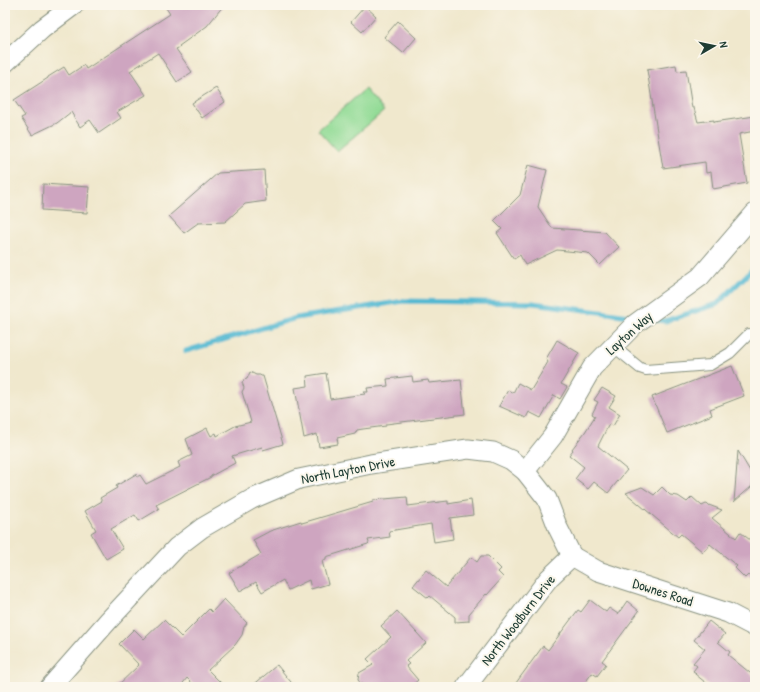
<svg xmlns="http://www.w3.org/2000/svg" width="760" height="692" font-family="'Patrick Hand',sans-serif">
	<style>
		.green { fill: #93db96; stroke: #598c65 }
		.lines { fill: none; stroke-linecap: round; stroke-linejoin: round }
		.stream { stroke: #54b9d2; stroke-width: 5 }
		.building { fill: #cea5c0 }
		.service-casing { stroke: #889280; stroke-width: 12 }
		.minor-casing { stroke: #889280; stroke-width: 21 }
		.service { stroke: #fff; stroke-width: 10 }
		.minor { stroke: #fff; stroke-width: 19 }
		.labels { text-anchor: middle; stroke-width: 4; stroke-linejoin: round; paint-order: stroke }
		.street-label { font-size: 14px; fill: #1f3d34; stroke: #fbf7ec }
	</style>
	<rect width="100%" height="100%" fill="#fbf7ec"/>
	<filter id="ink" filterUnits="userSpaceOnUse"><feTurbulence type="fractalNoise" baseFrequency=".025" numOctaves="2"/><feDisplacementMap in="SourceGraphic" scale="8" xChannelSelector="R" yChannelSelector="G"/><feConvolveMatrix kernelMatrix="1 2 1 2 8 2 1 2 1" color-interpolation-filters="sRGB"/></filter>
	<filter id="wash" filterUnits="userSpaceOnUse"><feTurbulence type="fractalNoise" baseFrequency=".012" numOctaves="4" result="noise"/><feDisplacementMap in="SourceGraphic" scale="16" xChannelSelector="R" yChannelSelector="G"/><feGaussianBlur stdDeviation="0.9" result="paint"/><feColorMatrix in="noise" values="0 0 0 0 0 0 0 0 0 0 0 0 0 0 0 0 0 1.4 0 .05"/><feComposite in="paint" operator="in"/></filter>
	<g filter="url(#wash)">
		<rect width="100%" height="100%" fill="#f0e8cd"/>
		<!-- green -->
		<path class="green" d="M 365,89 L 384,111 L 337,151 L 318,130 Z"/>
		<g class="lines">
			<!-- stream -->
			<g class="stream">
				<path d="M 650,319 L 665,321 L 717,304 L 755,267"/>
				<path d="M 186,351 L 296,318 L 404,301 L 533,303 L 637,317"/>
			</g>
		</g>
		<g id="blocks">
			<!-- building -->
			<g class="building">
				<path d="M 164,5 L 224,5 L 207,26 L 179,46 L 180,47 L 176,49 L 192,72 L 177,82 L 158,53 L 130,71 L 146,95 L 117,112 L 121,118 L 99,133 L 90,120 L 80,127 L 71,112 L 57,123 L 32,135 L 21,118 L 25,116 L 14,100 L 48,78 L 48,77 L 64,67 L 69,75 L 84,65 L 86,69 L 170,14 Z"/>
				<path d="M 365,6 L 376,16 L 362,32 L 351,22 Z"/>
				<path d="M 398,21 L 416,38 L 403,53 L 384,37 Z"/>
				<path d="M 676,65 L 677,71 L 686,70 L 692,108 L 694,108 L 698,122 L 714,120 L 714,122 L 755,116 L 755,131 L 739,134 L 747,183 L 713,189 L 711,172 L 706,173 L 705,162 L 663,168 L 647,70 Z"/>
				<path d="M 216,88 L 225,102 L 202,118 L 192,103 Z"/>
				<path d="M 528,165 L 547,170 L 538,207 L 552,228 L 605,232 L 619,247 L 600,265 L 588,253 L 557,250 L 525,265 L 520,255 L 514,259 L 497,233 L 502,229 L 494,221 L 520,195 Z"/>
				<path d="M 264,170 L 266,201 L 245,204 L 225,222 L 198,223 L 184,233 L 169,216 L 218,173 Z"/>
				<path d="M 43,184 L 89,187 L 87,213 L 42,210 Z"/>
				<path d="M 557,340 L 579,353 L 561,384 L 567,387 L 560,399 L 554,395 L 541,418 L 529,412 L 526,418 L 499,406 L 508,390 L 513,393 L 518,383 L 531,390 L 548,362 L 546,359 Z"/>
				<path d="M 732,366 L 744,396 L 710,409 L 712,415 L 667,433 L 652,397 Z"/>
				<path d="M 250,372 L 256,375 L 260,375 L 261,376 L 263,376 L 283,444 L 263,450 L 262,447 L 232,456 L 235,463 L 211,476 L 211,477 L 156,505 L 159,509 L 139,521 L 135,515 L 111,529 L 123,549 L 106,559 L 91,533 L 96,530 L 85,511 L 102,501 L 100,498 L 117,488 L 116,486 L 136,474 L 137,477 L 140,475 L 146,484 L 180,467 L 178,462 L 192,455 L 186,439 L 207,428 L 211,436 L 216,433 L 217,436 L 235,426 L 251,422 L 242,392 L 244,388 L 242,382 L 244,381 L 243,380 L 247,379 Z"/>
				<path d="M 326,373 L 330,399 L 365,394 L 364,392 L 368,392 L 367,388 L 388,386 L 387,379 L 412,376 L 413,382 L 428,380 L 429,383 L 461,380 L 465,414 L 386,424 L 386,426 L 363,429 L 357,430 L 355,434 L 337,438 L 338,444 L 319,447 L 317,434 L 304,438 L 295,388 L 308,386 L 307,376 Z"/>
				<path d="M 602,388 L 616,396 L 609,407 L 620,414 L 613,426 L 609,424 L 598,446 L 627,470 L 608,493 L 594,482 L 588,489 L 575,479 L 584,467 L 569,455 L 573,450 L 572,449 L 585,432 L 595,416 L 592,414 L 598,402 L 594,400 Z"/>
				<path d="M 738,451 L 753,476 L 752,486 L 734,502 Z"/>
				<path d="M 642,487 L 654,495 L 662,487 L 670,495 L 678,496 L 687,502 L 692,497 L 702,506 L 706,504 L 722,510 L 712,518 L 736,538 L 740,532 L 755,544 L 755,581 L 748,575 L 745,578 L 735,568 L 737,566 L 710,544 L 703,552 L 681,534 L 678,537 L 626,493 Z"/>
				<path d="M 407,497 L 408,506 L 448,501 L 448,504 L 471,500 L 473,515 L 450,518 L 453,539 L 434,542 L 431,524 L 389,531 L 390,537 L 368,540 L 369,543 L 368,544 L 326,557 L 326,559 L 322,561 L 328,584 L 311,589 L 309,580 L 288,590 L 283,580 L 262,592 L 256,582 L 240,591 L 229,573 L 261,554 L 253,540 L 270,531 L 301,521 L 302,523 L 373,502 L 373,500 Z"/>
				<path d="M 481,556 L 488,556 L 501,569 L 498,572 L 503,577 L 487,595 L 486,594 L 469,614 L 469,621 L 455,622 L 455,617 L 430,596 L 428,598 L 413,586 L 426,570 L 446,587 L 471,557 L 477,562 Z"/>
				<path d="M 224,599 L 247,623 L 244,627 L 242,635 L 235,645 L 208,670 L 225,687 L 196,687 L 187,678 L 180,687 L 116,687 L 139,665 L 119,644 L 134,629 L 144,639 L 164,620 L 181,637 L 209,609 L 212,612 Z"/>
				<path d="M 590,600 L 606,612 L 609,608 L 618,614 L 627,601 L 639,611 L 602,661 L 606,664 L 597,676 L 592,673 L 582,687 L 513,687 L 543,646 L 548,650 L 578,610 L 581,612 Z"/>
				<path d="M 397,611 L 426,643 L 406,661 L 409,664 L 406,666 L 418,680 L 410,687 L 364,687 L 358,680 L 359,673 L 373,665 L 367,659 L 391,637 L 381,626 Z"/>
				<path d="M 709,621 L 725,634 L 718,642 L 730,652 L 728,655 L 755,677 L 755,687 L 711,687 L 695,674 L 696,673 L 693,671 L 697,666 L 693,663 L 705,649 L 694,640 Z"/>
				<path d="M 277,665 L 295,687 L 251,687 Z"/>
			</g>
		</g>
	</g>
	<g filter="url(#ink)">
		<use href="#blocks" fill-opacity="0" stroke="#889280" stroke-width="1"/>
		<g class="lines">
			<defs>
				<path id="service" d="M 613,346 L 640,368 L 646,370 L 710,365 L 730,353 L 749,334"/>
				<g id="minor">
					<path d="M 5,63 L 42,29 L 74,5"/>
					<path d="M 525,471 L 553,436 L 592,368 L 635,324 L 700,277 L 755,213"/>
					<path d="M 572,556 L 598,571 L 728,613 L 755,627"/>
					<path d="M 50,687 L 108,621 L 177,547 L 202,528 L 252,499 L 299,479 L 371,464 L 468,449 L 493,452 L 511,460 L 525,471 L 547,499 L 558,528 L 572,556"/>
					<path d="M 466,687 L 549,578 L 572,556"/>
				</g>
			</defs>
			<!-- service casing -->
			<use href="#service" class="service-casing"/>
			<!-- minor casing -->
			<use href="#minor" class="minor-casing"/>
			<!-- service -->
			<use href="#service" class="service"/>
			<!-- minor -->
			<use href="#minor" class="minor"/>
		</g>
	</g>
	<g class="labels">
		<!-- street labels -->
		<g class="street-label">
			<text transform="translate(629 333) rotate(-42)" y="5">Layton Way</text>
			<text transform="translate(348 470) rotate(-11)" y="5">North Layton Drive</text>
			<text transform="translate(663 592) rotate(18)" y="5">Downes Road</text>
			<text transform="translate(518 620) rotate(-52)" y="5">North Woodburn Drive</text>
		</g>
	</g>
	<!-- margin -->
	<rect width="760" height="692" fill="none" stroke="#fbf7ec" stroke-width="20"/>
	<!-- north arrow -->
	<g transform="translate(714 46) rotate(81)" stroke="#fbf7ec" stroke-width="3" paint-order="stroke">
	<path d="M0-3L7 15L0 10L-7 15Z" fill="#1f3d34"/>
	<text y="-6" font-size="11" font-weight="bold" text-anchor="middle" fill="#1f3d34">N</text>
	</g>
</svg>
